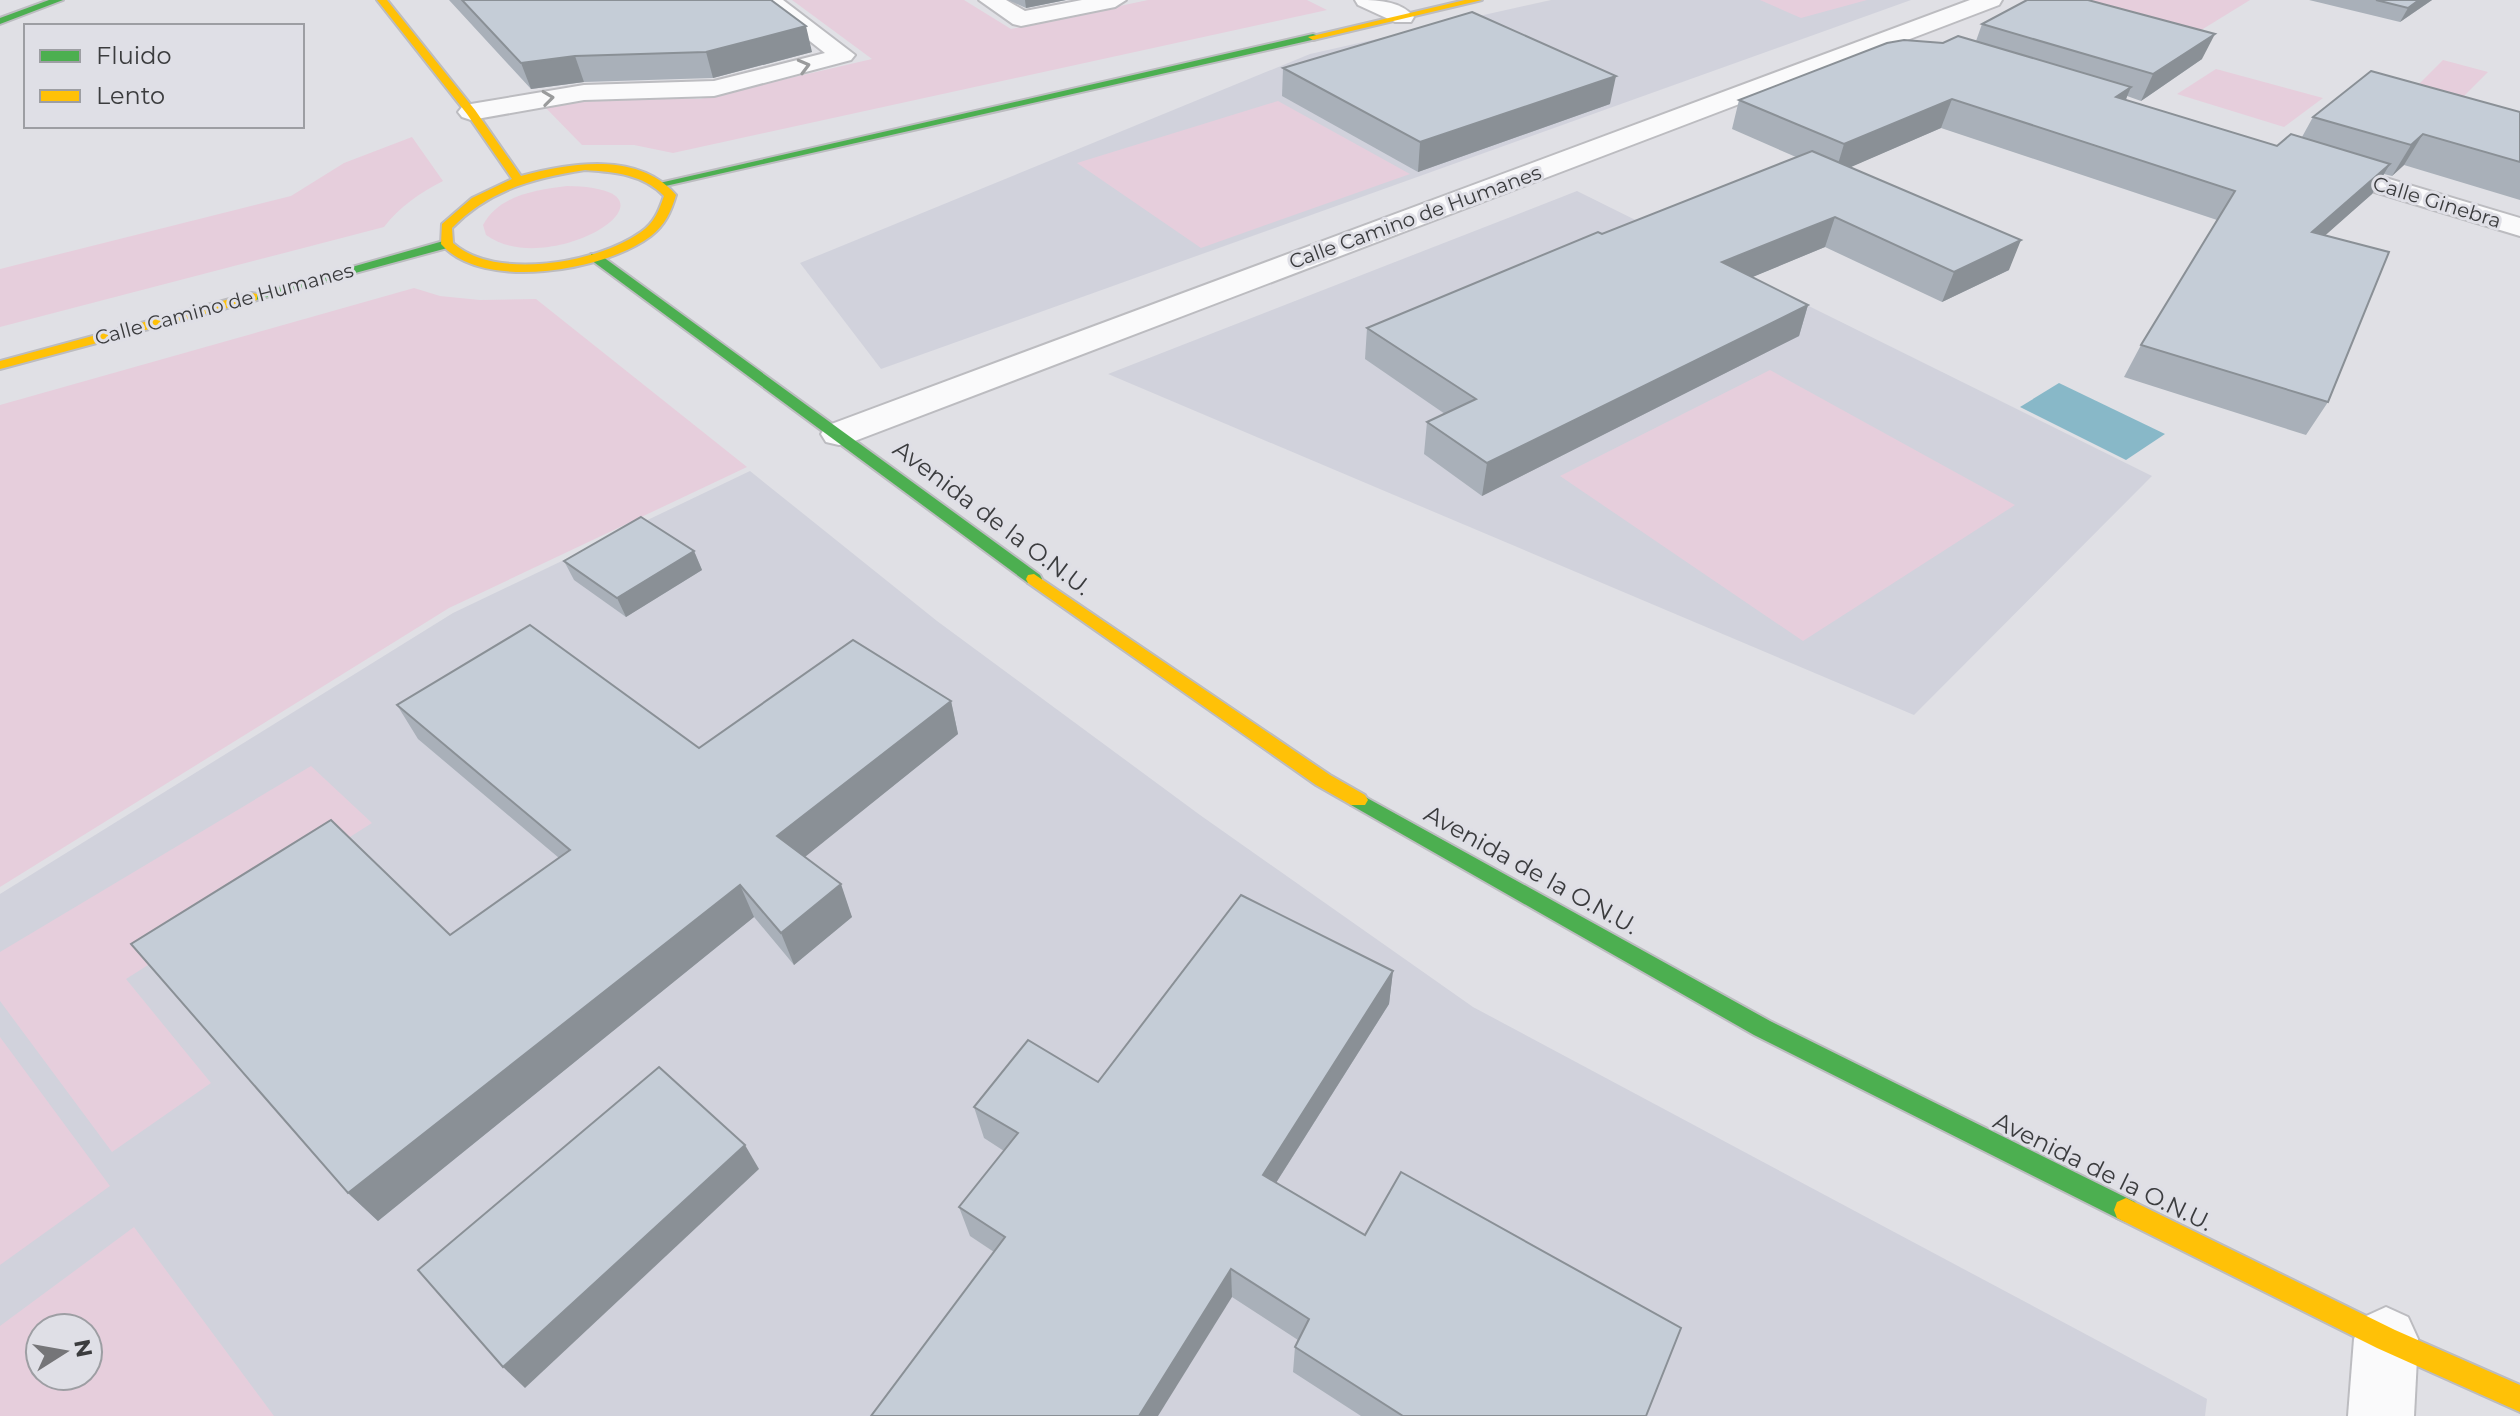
<svg xmlns="http://www.w3.org/2000/svg" width="2520" height="1416" font-family="Montserrat,sans-serif">
	<style>
		.built { fill: #d1d2dc; fill-rule: evenodd }
		.green { fill: #e6cedc; fill-rule: evenodd }
		.water { fill: #88b8c8 }
		.lines { fill: none; stroke-linecap: round; stroke-linejoin: round }
		.street-casing { stroke: #bcbcc0; stroke-width: 4 }
		.fast-casing { stroke: #bcbcc0; stroke-width: 4 }
		.slow-casing { stroke: #bcbcc0; stroke-width: 4 }
		.street { fill: #fafafb; fill-rule: evenodd }
		.fast { fill: #4caf50; fill-rule: evenodd }
		.slow { fill: #ffc107; fill-rule: evenodd }
		.wall { fill: #a9b0b9 }
		.shaded-wall { fill: #8a9096 }
		.building { fill: #c5cdd7; stroke: #8a9096; stroke-width: 2 }
		.oneway { stroke: #9a9b9c }
		.labels { text-anchor: middle; stroke-width: 6; stroke-linejoin: round; paint-order: stroke }
		.far-street-label { font-size: 20px; fill: #3b3c3e; stroke: #dfdfe6 }
		.street-label { font-size: 24px; fill: #3b3c3e; stroke: #dfdfe6 }
	</style>
	<rect width="100%" height="100%" fill="#e0e0e5"/>
	<!-- built -->
	<g class="built">
		<path d="M 1551,0 L 1911,0 L 881,369 L 800,263 L 1310,54 Z"/>
		<path d="M 1577,191 L 2152,476 L 1914,715 L 1108,374 Z"/>
		<path d="M 750,471 L 937,621 L 1200,815 L 1473,1007 L 2207,1399 L 2205,1416 L 0,1416 L 0,894 L 453,613 ZM 40,1328 L 88,1328 L 88,1376 L 40,1376 Z"/>
	</g>
	<!-- green -->
	<g class="green">
		<path d="M 792,0 L 964,0 L 1011,29 L 1148,0 L 1307,0 L 1327,10 L 673,153 L 634,145 L 582,145 L 543,105 L 604,98 L 700,99 L 872,59 Z"/>
		<path d="M 1760,0 L 1867,0 L 1801,18 Z"/>
		<path d="M 2074,0 L 2250,0 L 2172,48 Z"/>
		<path d="M 2443,60 L 2488,72 L 2464,96 L 2419,84 Z"/>
		<path d="M 2216,69 L 2323,98 L 2284,127 L 2177,94 Z"/>
		<path d="M 1278,101 L 1410,174 L 1201,248 L 1077,163 Z"/>
		<path d="M 412,137 L 443,181 C 420,193 400,206 384,227 L 0,327 L 0,269 L 291,196 L 344,163 Z"/>
		<path d="M 567,186 C 700,188 551,282 486,235 L 483,225 C 499,195 536,190 567,186 Z"/>
		<path d="M 414,288 L 440,296 L 480,300 L 536,299 L 747,467 L 449,608 L 0,887 L 0,405 Z"/>
		<path d="M 1770,370 L 2015,505 L 1803,641 L 1560,476 Z"/>
		<path d="M 311,766 L 372,823 L 126,979 L 211,1083 L 112,1152 L 0,1001 L 0,952 Z"/>
		<path d="M 0,1037 L 110,1186 L 0,1265 Z"/>
		<path d="M 134,1227 L 274,1416 L 0,1416 L 0,1326 ZM 40,1328 L 88,1328 L 88,1376 L 40,1376 Z"/>
	</g>
	<!-- water -->
	<path class="water" d="M 2059,383 L 2165,434 L 2126,460 L 2020,407 Z"/>
	<g class="lines">
		<defs>
			<g id="street">
				<path d="M 758,0 L 783,0 L 855,55 L 851,60 L 714,96 L 584,100 L 471,120 L 462,117 L 458,112 L 462,107 L 471,104 L 584,85 L 714,81 L 825,53 Z"/>
				<path d="M 979,0 L 1006,0 L 1025,11 L 1082,0 L 1126,0 L 1115,7 L 1021,26 L 1013,24 Z"/>
				<path d="M 1355,0 C 1376,0 1400,0 1414,17 L 1411,22 L 1395,22 L 1358,5 Z"/>
				<path d="M 1970,0 L 2002,0 L 1999,5 L 852,442 L 839,445 L 826,442 L 821,434 L 826,426 Z"/>
				<path d="M 2322,159 L 2520,218 L 2520,236 L 2312,173 L 2308,167 L 2312,161 Z"/>
				<path d="M 2386,1307 L 2408,1317 L 2418,1339 L 2414,1416 L 2348,1416 L 2354,1339 L 2364,1317 Z"/>
			</g>
			<g id="fast">
				<path d="M 49,0 L 63,0 L 0,24 L 0,18 Z"/>
				<path d="M 1313,34 L 1316,35 L 1316,39 L 661,187 L 655,184 Z"/>
				<path d="M 447,240 L 453,244 L 451,247 L 252,301 L 246,297 Z"/>
				<path d="M 591,254 L 599,254 L 1040,575 L 1042,579 L 1040,583 L 1028,583 L 591,260 Z"/>
				<path d="M 1358,793 L 1770,1021 L 2135,1202 L 2138,1210 L 2135,1218 L 2126,1222 L 2117,1218 L 1754,1035 L 1351,805 L 1348,800 L 1351,795 Z"/>
			</g>
			<g id="slow">
				<path d="M 377,0 L 387,0 L 475,110 L 521,176 C 569,163 639,151 676,195 C 671,212 665,225 651,236 C 605,271 482,292 441,244 L 442,224 L 472,198 L 512,179 L 467,114 ZM 585,170 C 614,172 643,174 664,196 C 659,210 655,222 641,232 C 598,263 495,281 453,243 L 452,228 C 489,190 534,178 585,170 Z"/>
				<path d="M 1465,0 L 1482,0 L 1313,40 L 1308,37 Z"/>
				<path d="M 252,293 L 257,294 L 257,300 L 0,369 L 0,361 Z"/>
				<path d="M 1034,574 L 1330,775 L 1365,795 L 1368,800 L 1365,805 L 1351,805 L 1316,785 L 1028,583 L 1026,579 L 1028,575 Z"/>
				<path d="M 2126,1198 L 2395,1330 L 2520,1385 L 2520,1412 L 2377,1348 L 2117,1218 L 2114,1210 L 2117,1202 Z"/>
			</g>
		</defs>
		<!-- street casing -->
		<use href="#street" class="street-casing"/>
		<!-- fast casing -->
		<use href="#fast" class="fast-casing"/>
		<!-- slow casing -->
		<use href="#slow" class="slow-casing"/>
		<!-- street -->
		<use href="#street" class="street"/>
		<!-- fast -->
		<use href="#fast" class="fast"/>
		<!-- slow -->
		<use href="#slow" class="slow"/>
	</g>
	<!-- wall -->
	<g class="wall">
		<path d="M 449,0 L 771,0 L 812,52 L 713,78 L 584,82 L 531,89 Z"/>
		<path d="M 1008,0 L 1066,0 L 1026,8 Z"/>
		<path d="M 2309,0 L 2432,0 L 2400,22 Z"/>
		<path d="M 1982,24 L 2202,59 L 2141,101 L 2127,96 L 2126,100 L 2277,146 L 2302,137 L 2313,117 L 2520,112 L 2520,200 L 2404,165 L 2392,176 L 2384,174 L 2372,194 L 2325,235 L 2328,402 L 2306,435 L 2124,377 L 2141,345 L 2217,220 L 1941,128 L 1850,167 L 2009,270 L 1942,302 L 1825,247 L 1752,277 L 1808,305 L 1799,336 L 1482,496 L 1424,454 L 1427,422 L 1445,414 L 1365,359 L 1367,328 L 1796,157 L 1732,129 L 1739,100 L 1943,43 L 1976,41 Z"/>
		<path d="M 1283,68 L 1610,104 L 1418,172 L 1282,96 Z"/>
		<path d="M 694,551 L 702,570 L 626,617 L 574,580 L 564,561 Z"/>
		<path d="M 951,701 L 958,734 L 804,857 L 852,917 L 794,965 L 754,917 L 378,1221 L 348,1193 L 450,935 L 559,858 L 418,739 L 397,705 L 699,748 Z"/>
		<path d="M 1393,971 L 1389,1004 L 1276,1183 L 1646,1416 L 1361,1416 L 1293,1372 L 1295,1347 L 1298,1340 L 1232,1297 L 994,1252 L 970,1236 L 959,1207 L 1004,1151 L 984,1138 L 974,1107 L 1098,1082 Z"/>
	</g>
	<!-- shaded-wall -->
	<g class="shaded-wall">
		<path d="M 1025,0 L 1066,0 L 1026,8 Z"/>
		<path d="M 2419,0 L 2432,0 L 2400,22 L 2408,8 Z"/>
		<path d="M 806,26 L 812,52 L 713,78 L 706,52 Z"/>
		<path d="M 2215,34 L 2202,59 L 2141,101 L 2153,74 Z"/>
		<path d="M 575,56 L 584,82 L 531,89 L 521,63 Z"/>
		<path d="M 1616,76 L 1610,104 L 1418,172 L 1420,142 Z"/>
		<path d="M 2131,87 L 2119,116 L 2116,97 Z"/>
		<path d="M 1952,99 L 1941,128 L 1835,174 L 1844,144 Z"/>
		<path d="M 2423,134 L 2404,165 L 2392,176 L 2411,145 Z"/>
		<path d="M 2390,164 L 2372,194 L 2294,263 L 2312,232 Z"/>
		<path d="M 1835,217 L 1825,247 L 1714,293 L 1722,262 Z"/>
		<path d="M 2021,240 L 2009,270 L 1942,302 L 1954,272 Z"/>
		<path d="M 1808,305 L 1799,336 L 1482,496 L 1487,463 Z"/>
		<path d="M 694,551 L 702,570 L 626,617 L 617,598 Z"/>
		<path d="M 951,701 L 958,734 L 790,869 L 777,836 Z"/>
		<path d="M 841,884 L 852,917 L 794,965 L 781,933 Z"/>
		<path d="M 740,885 L 754,917 L 378,1221 L 348,1193 Z"/>
		<path d="M 1393,971 L 1389,1004 L 1262,1205 L 1263,1175 Z"/>
		<path d="M 745,1145 L 759,1169 L 525,1388 L 503,1367 Z"/>
		<path d="M 1231,1269 L 1232,1297 L 1158,1416 L 1139,1416 Z"/>
	</g>
	<!-- building -->
	<g class="building">
		<path d="M 462,0 L 771,0 L 806,26 L 706,52 L 575,56 L 521,63 Z"/>
		<path d="M 2027,0 L 2088,0 L 2215,34 L 2153,74 L 1982,24 Z"/>
		<path d="M 2376,0 L 2419,0 L 2408,8 Z"/>
		<path d="M 1472,12 L 1616,76 L 1420,142 L 1283,68 Z"/>
		<path d="M 1958,36 L 2131,87 L 2116,97 L 2277,146 L 2291,134 L 2390,164 L 2312,232 L 2389,252 L 2328,402 L 2141,345 L 2235,191 L 1952,99 L 1844,144 L 1739,100 L 1887,43 L 1904,40 L 1943,43 Z"/>
		<path d="M 2371,71 L 2520,112 L 2520,162 L 2423,134 L 2411,145 L 2313,117 Z"/>
		<path d="M 1812,151 L 2021,240 L 1954,272 L 1835,217 L 1722,262 L 1808,305 L 1487,463 L 1427,422 L 1476,399 L 1367,328 L 1598,232 L 1602,234 Z"/>
		<path d="M 641,517 L 694,551 L 617,598 L 564,561 Z"/>
		<path d="M 530,625 L 699,748 L 853,640 L 951,701 L 777,836 L 841,884 L 781,933 L 740,885 L 348,1193 L 131,944 L 331,820 L 450,935 L 570,850 L 397,705 Z"/>
		<path d="M 1241,895 L 1393,971 L 1263,1175 L 1365,1235 L 1401,1172 L 1681,1328 L 1646,1416 L 1403,1416 L 1295,1347 L 1309,1319 L 1231,1269 L 1139,1416 L 871,1416 L 1005,1237 L 959,1207 L 1018,1133 L 974,1107 L 1028,1040 L 1098,1082 Z"/>
		<path d="M 659,1067 L 745,1145 L 503,1367 L 418,1270 Z"/>
	</g>
	<!-- one-way arrows -->
	<defs><path id="oneway-chevron" d="M-2-3.5L2.5 0L-2 3.5" fill="none" stroke-width="1.6" stroke-linecap="round" stroke-linejoin="round" transform="scale(2)"/></defs>
	<g class="oneway">
		<use href="#oneway-chevron" transform="translate(804 66) rotate(-15)"/>
		<use href="#oneway-chevron" transform="translate(548 98) rotate(-7)"/>
	</g>
	<g class="labels">
		<!-- far-street labels -->
		<g class="far-street-label">
			<text transform="translate(2437 202) rotate(17)" y="7">Calle Ginebra</text>
			<text transform="translate(1415 217) rotate(-20)" y="7">Calle Camino de Humanes</text>
			<text transform="translate(224 304) rotate(-15)" y="7">Calle Camino de Humanes</text>
		</g>
		<!-- street labels -->
		<g class="street-label">
			<text transform="translate(992 518) rotate(37)" y="8">Avenida de la O.N.U.</text>
			<text transform="translate(1531 870) rotate(29)" y="8">Avenida de la O.N.U.</text>
			<text transform="translate(2103 1172) rotate(26)" y="8">Avenida de la O.N.U.</text>
		</g>
	</g>
	<!-- legend -->
	<rect x="24" y="24" width="280" height="104" fill="#dfdfe6" stroke="#9d9ea3" stroke-width="2"/>
	<rect x="40" y="50" width="40" height="12" fill="#4caf50" stroke="#9d9ea3" stroke-width="2"/>
	<text x="96" y="64" font-size="24" fill="#3b3c3e">Fluido</text>
	<rect x="40" y="90" width="40" height="12" fill="#ffc107" stroke="#9d9ea3" stroke-width="2"/>
	<text x="96" y="104" font-size="24" fill="#3b3c3e">Lento</text>
	<!-- north arrow -->
	<g transform="translate(64 1352) rotate(79)"><circle r="38" fill="#dfdfe6" stroke="#9d9ea3" stroke-width="2"/>
	<path d="M0-6L14 30L0 20L-14 30Z" fill="#757578"/>
	<text y="-12" font-size="22" font-weight="bold" text-anchor="middle" fill="#3b3c3e">N</text>
	</g>
</svg>
